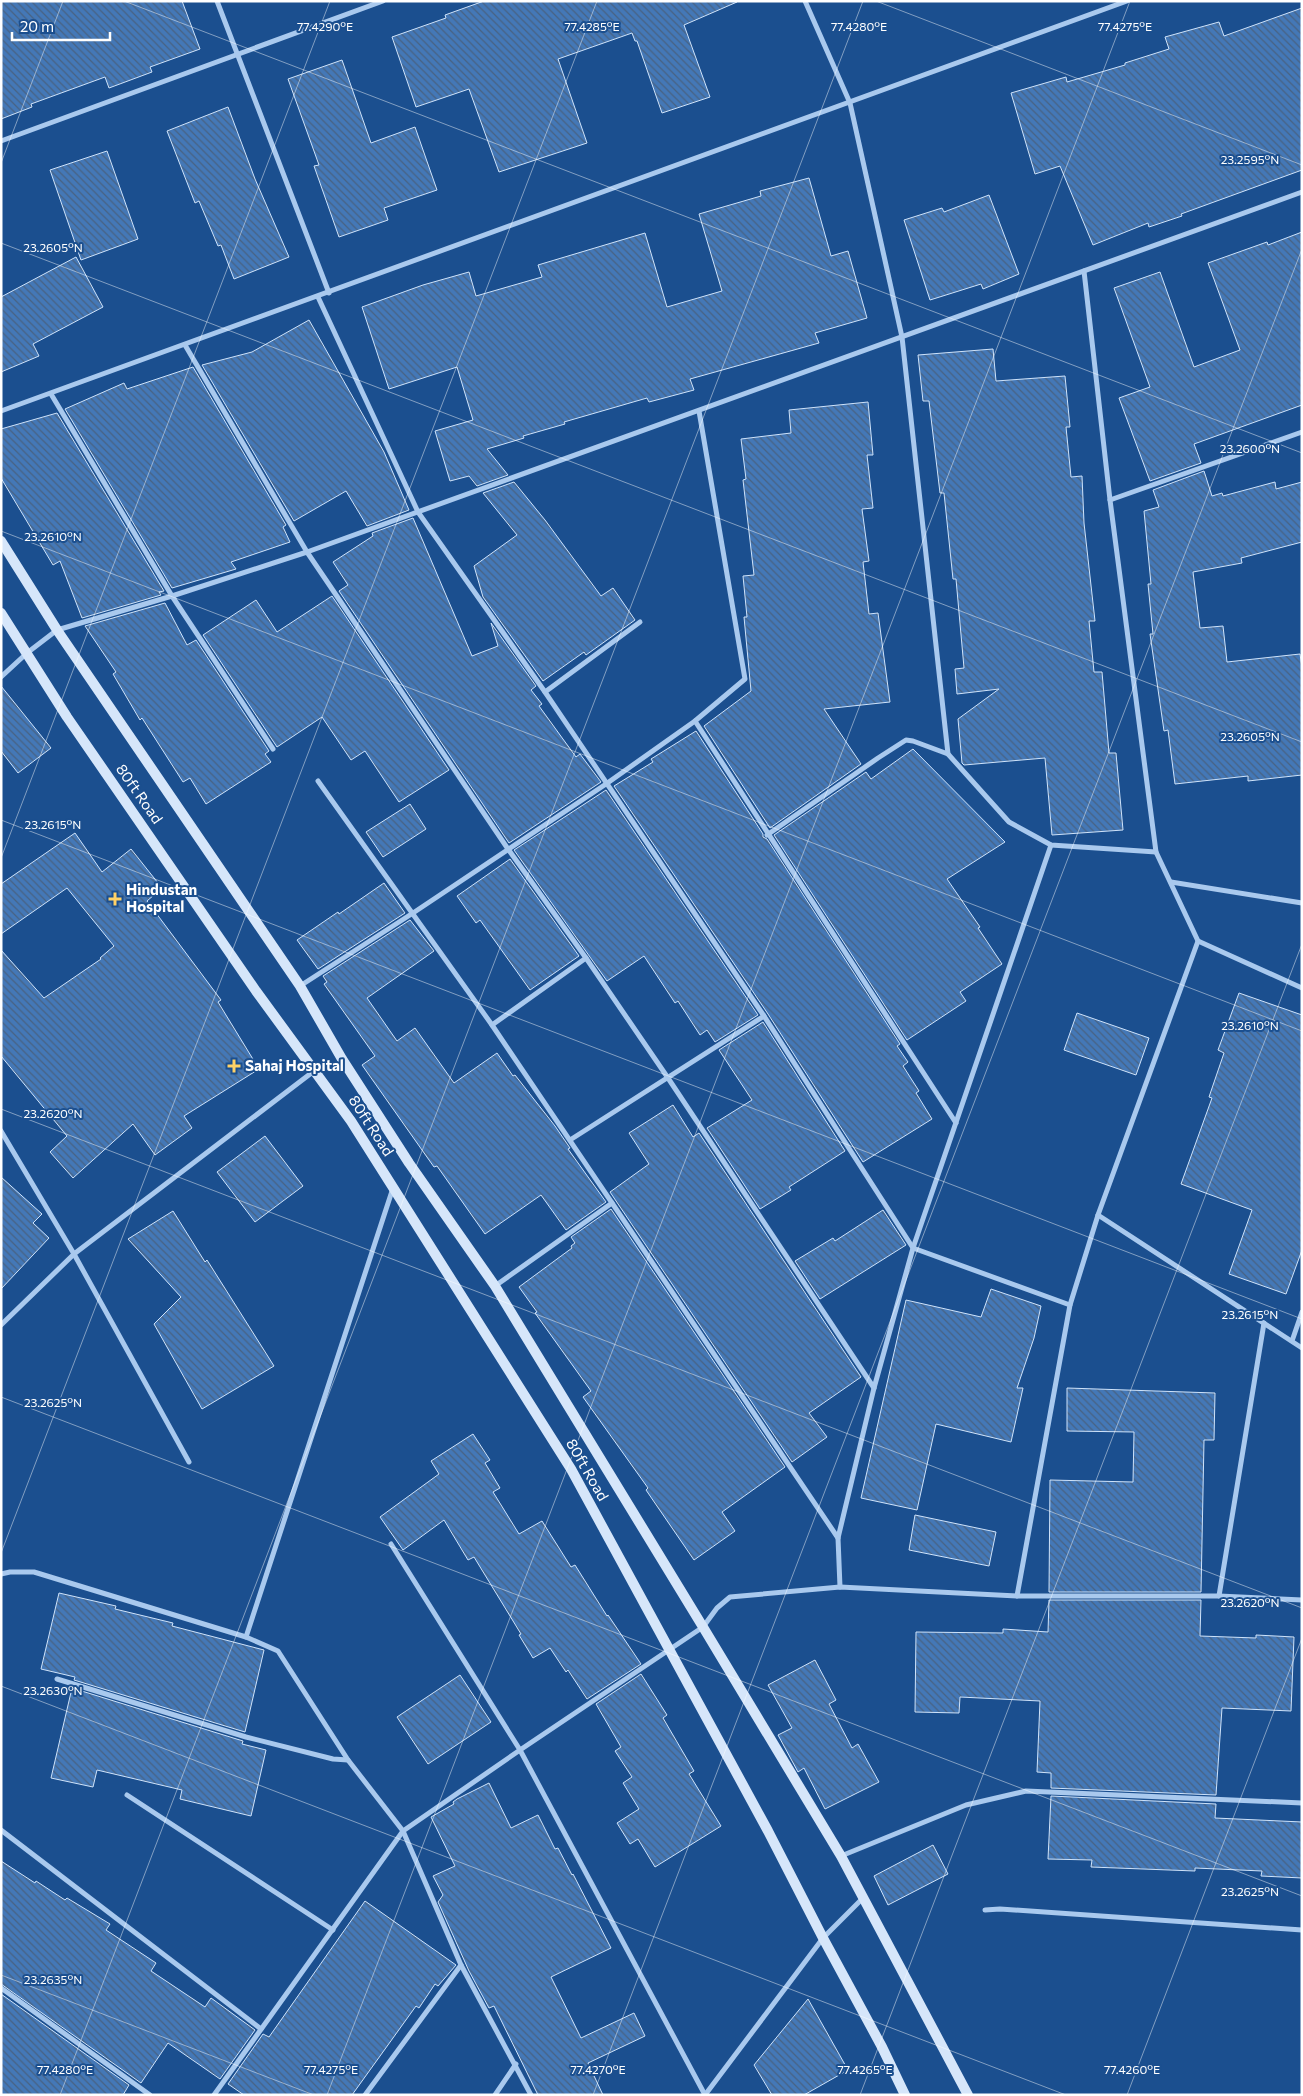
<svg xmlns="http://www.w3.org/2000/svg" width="1303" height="2096" font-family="Commissioner,sans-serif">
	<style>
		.building { fill: url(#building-back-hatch); stroke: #cfe3fa }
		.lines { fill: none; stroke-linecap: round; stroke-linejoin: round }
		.street { stroke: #a9c9ee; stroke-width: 5 }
		.secondary { stroke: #d6e6fa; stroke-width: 10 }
		.ticks { fill: none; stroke: #fff; stroke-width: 1; stroke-opacity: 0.45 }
		.poi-dot { fill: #ffd166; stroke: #1b4f8f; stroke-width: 2 }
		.labels { text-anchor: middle; stroke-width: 4; stroke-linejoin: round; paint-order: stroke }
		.street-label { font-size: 15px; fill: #fff; stroke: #1b4f8f }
		.poi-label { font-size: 15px; font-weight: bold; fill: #fff; stroke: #1b4f8f; text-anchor: start }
		.ticks-label { font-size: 12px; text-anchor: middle; fill: #fff; stroke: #1b4f8f; stroke-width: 4; stroke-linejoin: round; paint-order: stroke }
	</style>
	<defs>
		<pattern id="building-back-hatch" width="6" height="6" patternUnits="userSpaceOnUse" patternTransform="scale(1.25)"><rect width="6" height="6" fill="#4478b7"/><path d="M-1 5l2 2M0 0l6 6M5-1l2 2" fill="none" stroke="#486282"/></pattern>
	</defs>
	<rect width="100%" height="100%" fill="#1b4f8f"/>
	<!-- building -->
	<g class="building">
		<path d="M 1,1 L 182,1 L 200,49 L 150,67 L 152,72 L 109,88 L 105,77 L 31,104 L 32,107 L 1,119 Z"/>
		<path d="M 484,1 L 737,1 L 737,2 L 684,25 L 710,97 L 662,113 L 637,41 L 635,41 L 632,33 L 558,59 L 587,143 L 499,172 L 469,89 L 416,107 L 392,37 L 446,18 L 445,15 Z"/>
		<path d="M 1302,8 L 1302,170 L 1181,214 L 1182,216 L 1149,227 L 1148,223 L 1093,245 L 1060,166 L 1035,174 L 1011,93 L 1066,77 L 1067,82 L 1125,65 L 1125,63 L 1169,49 L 1165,37 L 1219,22 L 1224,36 Z"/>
		<path d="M 342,60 L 371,143 L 415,127 L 437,190 L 384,208 L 388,220 L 339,237 L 314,166 L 319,165 L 288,79 Z"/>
		<path d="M 228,107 L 255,179 L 289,257 L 234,279 L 221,245 L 218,246 L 199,201 L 195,203 L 167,131 Z"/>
		<path d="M 107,151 L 138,239 L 81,260 L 50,170 Z"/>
		<path d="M 809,178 L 831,256 L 848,251 L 867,318 L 815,333 L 819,343 L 690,379 L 694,390 L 649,402 L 647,398 L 564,422 L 565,424 L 523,436 L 524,438 L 487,449 L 508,475 L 477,486 L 469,476 L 450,481 L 435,431 L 473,420 L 457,367 L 389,389 L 362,307 L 423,285 L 469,272 L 476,296 L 542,277 L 538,265 L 645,233 L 667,307 L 722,291 L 699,214 L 761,196 L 760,191 Z"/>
		<path d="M 989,195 L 1019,274 L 983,289 L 981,284 L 930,300 L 904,220 L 942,208 L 944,212 Z"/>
		<path d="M 1302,232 L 1302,405 L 1194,444 L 1201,463 L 1150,481 L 1119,398 L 1150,387 L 1114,288 L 1160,272 L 1194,367 L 1240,350 L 1208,263 L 1267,242 L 1268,245 Z"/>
		<path d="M 76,257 L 103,307 L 33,344 L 39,356 L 1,372 L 1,297 Z"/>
		<path d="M 309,320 L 384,452 L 409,510 L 367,526 L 346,491 L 294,521 L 202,365 L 252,352 Z"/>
		<path d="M 993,349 L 996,381 L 1065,376 L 1070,427 L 1066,427 L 1071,477 L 1082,476 L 1084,523 L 1095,621 L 1089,621 L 1094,672 L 1102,672 L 1109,753 L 1116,753 L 1123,830 L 1052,835 L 1045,758 L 964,765 L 962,763 L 958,719 L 999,689 L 957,694 L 955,669 L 964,668 L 956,579 L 953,579 L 944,493 L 940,493 L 929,401 L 923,401 L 918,355 Z"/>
		<path d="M 193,367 L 286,525 L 283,527 L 290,542 L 231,562 L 236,569 L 172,588 L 65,409 L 124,383 L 127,389 Z"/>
		<path d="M 868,402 L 873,455 L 867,455 L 873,508 L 862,509 L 869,561 L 863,562 L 869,614 L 878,613 L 890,702 L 824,709 L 861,764 L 770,828 L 704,726 L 751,691 L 744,617 L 747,617 L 743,576 L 754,575 L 743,480 L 746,479 L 741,439 L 791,433 L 789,410 Z"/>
		<path d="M 57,413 L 164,591 L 159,592 L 161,595 L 82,618 L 60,561 L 53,565 L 1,478 L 1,429 Z"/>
		<path d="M 1204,471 L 1212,496 L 1222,493 L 1223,496 L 1275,482 L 1276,489 L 1302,482 L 1302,542 L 1241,558 L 1242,563 L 1193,572 L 1200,628 L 1223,626 L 1227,662 L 1300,654 L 1302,668 L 1302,775 L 1248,781 L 1248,776 L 1175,784 L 1168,730 L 1164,731 L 1150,634 L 1153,634 L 1148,584 L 1151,584 L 1144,511 L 1159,507 L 1153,490 Z"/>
		<path d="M 514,482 L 545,520 L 601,596 L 613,588 L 635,620 L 586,655 L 584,652 L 543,681 L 483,597 L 474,566 L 517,535 L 483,493 Z"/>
		<path d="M 413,518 L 472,656 L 498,646 L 491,623 L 536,686 L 531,690 L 542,704 L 539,706 L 576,757 L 580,754 L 601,782 L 509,843 L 339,591 L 348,585 L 333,562 L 373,536 L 372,533 Z"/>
		<path d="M 332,596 L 449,770 L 399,802 L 365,751 L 351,760 L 322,717 L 277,747 L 203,635 L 256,600 L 277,632 Z"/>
		<path d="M 165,603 L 187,645 L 196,640 L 269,751 L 265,754 L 271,762 L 206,804 L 190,778 L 183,782 L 142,718 L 140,720 L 113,674 L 116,672 L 85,626 Z"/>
		<path d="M 1,686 L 51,748 L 18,773 L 1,751 Z"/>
		<path d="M 696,731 L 763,834 L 763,837 L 767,839 L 900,1044 L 897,1046 L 908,1062 L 903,1066 L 919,1091 L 916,1093 L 932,1119 L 863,1162 L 768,1014 L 614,786 L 653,762 L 651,759 Z"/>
		<path d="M 913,749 L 1005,842 L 947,879 L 980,927 L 978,928 L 1002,964 L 960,992 L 966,1001 L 907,1040 L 774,835 L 866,772 L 871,779 Z"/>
		<path d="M 606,790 L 758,1015 L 715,1042 L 707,1030 L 700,1035 L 678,1001 L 675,1003 L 644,956 L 607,981 L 514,850 Z"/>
		<path d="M 410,804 L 426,829 L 383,857 L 366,832 Z"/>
		<path d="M 75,833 L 102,872 L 131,849 L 162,888 L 147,901 L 221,1000 L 218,1002 L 259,1069 L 184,1116 L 192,1128 L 155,1155 L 133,1124 L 73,1178 L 50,1152 L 67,1136 L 1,1056 L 1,950 L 44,998 L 101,959 L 100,958 L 114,946 L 67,888 L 1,934 L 1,884 Z"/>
		<path d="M 510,859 L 579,956 L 530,990 L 480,920 L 476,923 L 457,896 Z"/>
		<path d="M 384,883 L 405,913 L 318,969 L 297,940 L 338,912 L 339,914 Z"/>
		<path d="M 410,920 L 434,951 L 367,998 L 397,1041 L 415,1028 L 454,1083 L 497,1053 L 513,1076 L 515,1075 L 555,1126 L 570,1148 L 568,1149 L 606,1202 L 566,1230 L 541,1195 L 485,1234 L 437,1166 L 434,1167 L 362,1065 L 375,1056 L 324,984 L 327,982 L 323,976 Z"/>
		<path d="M 1239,993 L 1302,1015 L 1302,1250 L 1286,1294 L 1229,1274 L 1252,1210 L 1181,1184 L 1212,1098 L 1209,1097 L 1224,1053 L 1218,1050 Z"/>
		<path d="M 1077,1013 L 1149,1038 L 1136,1075 L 1064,1050 Z"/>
		<path d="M 763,1022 L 845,1151 L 789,1187 L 791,1190 L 760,1209 L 707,1128 L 752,1100 L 719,1050 Z"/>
		<path d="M 673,1105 L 693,1137 L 699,1133 L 861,1377 L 809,1413 L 827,1437 L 792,1462 L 610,1192 L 649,1164 L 629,1133 Z"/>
		<path d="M 265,1136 L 303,1186 L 255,1222 L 217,1172 Z"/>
		<path d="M 1,1177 L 42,1214 L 33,1223 L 49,1238 L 1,1289 Z"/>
		<path d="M 611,1209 L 785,1467 L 722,1512 L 735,1531 L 694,1560 L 646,1490 L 648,1488 L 583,1397 L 591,1391 L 535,1313 L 537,1312 L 519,1287 L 572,1248 L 571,1246 L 575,1243 L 571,1237 Z"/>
		<path d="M 883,1210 L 906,1245 L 820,1299 L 795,1261 L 833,1238 L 835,1241 Z"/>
		<path d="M 173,1211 L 205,1262 L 207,1260 L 274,1366 L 202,1409 L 154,1324 L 181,1297 L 128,1239 Z"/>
		<path d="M 991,1289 L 1041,1306 L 1034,1338 L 1017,1388 L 1023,1388 L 1011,1442 L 936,1424 L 917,1510 L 861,1498 L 906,1300 L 981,1317 Z"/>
		<path d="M 1067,1388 L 1215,1393 L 1214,1440 L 1204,1440 L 1201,1592 L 1049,1592 L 1050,1480 L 1133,1482 L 1134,1432 L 1067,1431 Z"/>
		<path d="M 473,1434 L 490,1460 L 485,1463 L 500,1488 L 493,1492 L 519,1534 L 542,1521 L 571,1567 L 575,1565 L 607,1616 L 608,1615 L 641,1664 L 587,1699 L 568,1670 L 566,1672 L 550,1648 L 533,1658 L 519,1635 L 521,1634 L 474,1557 L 468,1560 L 444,1520 L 403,1550 L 380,1517 L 439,1474 L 431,1461 Z"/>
		<path d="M 915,1515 L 996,1532 L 989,1566 L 909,1550 Z"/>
		<path d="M 59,1593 L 116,1606 L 115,1609 L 173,1623 L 172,1626 L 264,1650 L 245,1732 L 74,1680 L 75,1677 L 41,1669 Z"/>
		<path d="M 1049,1600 L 1201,1600 L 1200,1636 L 1256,1638 L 1256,1635 L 1294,1637 L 1291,1711 L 1222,1708 L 1216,1795 L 1051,1788 L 1051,1773 L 1037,1772 L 1040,1701 L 960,1697 L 959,1713 L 915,1712 L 916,1632 L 1003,1633 L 1003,1629 L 1048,1632 Z"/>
		<path d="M 815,1660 L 836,1700 L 829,1704 L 852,1748 L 858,1744 L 879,1782 L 825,1809 L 804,1768 L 798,1772 L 778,1735 L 792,1728 L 768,1685 Z"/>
		<path d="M 641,1674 L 667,1715 L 663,1718 L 694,1771 L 689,1774 L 721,1826 L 655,1867 L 638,1839 L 630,1844 L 617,1823 L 639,1809 L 623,1783 L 632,1777 L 615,1751 L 621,1747 L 596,1704 Z"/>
		<path d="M 460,1675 L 491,1722 L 428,1764 L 397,1717 Z"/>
		<path d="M 72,1688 L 243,1741 L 242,1744 L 266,1750 L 251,1816 L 180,1799 L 182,1790 L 97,1770 L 93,1787 L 51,1778 Z"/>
		<path d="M 489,1783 L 511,1828 L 538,1815 L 555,1849 L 558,1848 L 572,1875 L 573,1874 L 611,1948 L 551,1977 L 581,2038 L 634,2013 L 645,2036 L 588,2063 L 603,2095 L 538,2095 L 494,2006 L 489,2008 L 469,1971 L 438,1902 L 443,1895 L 433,1876 L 455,1866 L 431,1817 L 454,1804 L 453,1802 L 457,1799 Z"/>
		<path d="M 1051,1796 L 1216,1804 L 1215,1818 L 1302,1822 L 1302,1878 L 1261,1876 L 1262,1871 L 1195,1868 L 1195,1871 L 1091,1867 L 1092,1860 L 1048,1859 Z"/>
		<path d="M 933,1845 L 948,1874 L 888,1905 L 874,1876 Z"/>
		<path d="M 1,1861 L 35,1883 L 36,1881 L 65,1900 L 67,1898 L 110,1924 L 106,1930 L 156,1963 L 151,1971 L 205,2007 L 211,1998 L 255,2030 L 220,2079 L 168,2043 L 141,2083 L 1,1984 Z"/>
		<path d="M 365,1901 L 456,1965 L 438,1986 L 435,1984 L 419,2008 L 416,2006 L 352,2095 L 244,2095 L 228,2084 L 263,2034 L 269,2037 Z"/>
		<path d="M 1,1994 L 129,2085 L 123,2095 L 1,2095 Z"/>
		<path d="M 808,1999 L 848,2070 L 804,2095 L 772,2095 L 754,2065 Z"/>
	</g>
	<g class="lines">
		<!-- street -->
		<g class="street">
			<path d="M 217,1 L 329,293"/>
			<path d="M 805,1 L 850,103 L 902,337 L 948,754 L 1009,822 L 1051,845 L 1156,852"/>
			<path d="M 1,141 L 383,1"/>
			<path d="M 1084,271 L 1110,500 L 1156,852 L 1198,941 L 1302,988"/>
			<path d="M 318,297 L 418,512 L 545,692 L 764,1016 L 913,1248 L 1070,1305"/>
			<path d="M 185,345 L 307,552 L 508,849 L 586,958 L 668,1078 L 874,1388"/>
			<path d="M 51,394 L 172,596 L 273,749"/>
			<path d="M 1,411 L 1127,1"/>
			<path d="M 1110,500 L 1302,432"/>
			<path d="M 1,677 L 27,653 L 57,630 L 172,596 L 307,552 L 1302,192"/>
			<path d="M 545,692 L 640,622"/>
			<path d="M 695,721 L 956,1123"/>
			<path d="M 318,781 L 492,1025 L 838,1538"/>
			<path d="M 767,835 L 878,758 L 906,740 L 913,741 L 948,754"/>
			<path d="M 1171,882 L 1302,903"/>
			<path d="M 300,986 L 413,913 L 606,784 L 695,721 L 745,679 L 699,411"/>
			<path d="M 492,1025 L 586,958"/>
			<path d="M 1,1131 L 74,1254 L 189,1462"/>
			<path d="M 570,1140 L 764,1016"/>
			<path d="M 1098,1215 L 1302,1348"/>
			<path d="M 495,1286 L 612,1203"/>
			<path d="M 1,1325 L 74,1254 L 314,1071"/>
			<path d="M 1292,1341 L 1302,1312"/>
			<path d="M 391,1544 L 520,1750 L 705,2095"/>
			<path d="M 1,1574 L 10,1572 L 34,1572 L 246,1637 L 278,1651 L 348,1760 L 403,1831 L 461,1965 L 531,2095"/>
			<path d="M 840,1587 L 838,1538 L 874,1388 L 913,1248 L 1051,845"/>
			<path d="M 1017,1596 L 1070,1305 L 1098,1215 L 1198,941"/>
			<path d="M 1219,1596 L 1264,1323"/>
			<path d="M 246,1637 L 393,1188"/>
			<path d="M 57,1679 L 246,1737 L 333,1759 L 348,1760"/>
			<path d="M 127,1795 L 333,1930"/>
			<path d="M 1,1830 L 261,2029"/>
			<path d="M 841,1856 L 966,1805 L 1026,1791 L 1302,1803"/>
			<path d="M 985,1910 L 1000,1909 L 1302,1930"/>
			<path d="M 1,1988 L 150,2095"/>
			<path d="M 214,2095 L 403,1831 L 520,1750 L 703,1627 L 717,1608 L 730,1597 L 840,1587 L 1017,1596 L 1219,1596 L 1302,1600"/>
			<path d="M 365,2095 L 461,1965"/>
			<path d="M 495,2095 L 516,2064"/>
			<path d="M 705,2095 L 823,1938 L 863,1898"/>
		</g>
		<!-- secondary -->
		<g class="secondary">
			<path d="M 1,541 L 57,630 L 300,986 L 342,1059 L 409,1163 L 495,1286 L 703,1627 L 841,1856 L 968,2095"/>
			<path d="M 1,613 L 67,717 L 256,991 L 351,1121 L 571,1469 L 768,1831 L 823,1938 L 882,2047 L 905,2095"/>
		</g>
	</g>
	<!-- ticks -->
	<path class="ticks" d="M 124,1 L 1302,453M 876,1 L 1302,165M 1,163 L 63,1M 1,243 L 1302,742M 1,531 L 1302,1031M 1,820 L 1302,1319M 1,858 L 330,1M 1,1109 L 1302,1608M 1,1397 L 1302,1896M 1,1553 L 597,1M 1,1686 L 1066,2095M 1,1975 L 314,2095M 60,2095 L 863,1M 327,2095 L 1130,1M 593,2095 L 1302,249M 860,2095 L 1302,944M 1127,2095 L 1302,1638"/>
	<!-- markers -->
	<g class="poi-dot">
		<path d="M112.5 891.5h5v5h5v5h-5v5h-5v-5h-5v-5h5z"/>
		<path d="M231.5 1058.5h5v5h5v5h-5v5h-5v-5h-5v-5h5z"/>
	</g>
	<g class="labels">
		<!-- street labels -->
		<g class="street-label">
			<text transform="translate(139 794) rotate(55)" y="5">80ft Road</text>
			<text transform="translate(371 1126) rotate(57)" y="5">80ft Road</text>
			<text transform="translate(587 1470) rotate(60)" y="5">80ft Road</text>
		</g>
		<!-- poi labels -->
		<g class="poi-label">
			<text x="126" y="895">Hindustan<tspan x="126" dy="17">Hospital</tspan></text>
			<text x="245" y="1071">Sahaj Hospital</text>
		</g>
	</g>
	<g class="ticks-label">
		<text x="859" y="31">77.4280°E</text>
		<text x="1125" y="31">77.4275°E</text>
		<text x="325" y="31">77.4290°E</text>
		<text x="592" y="31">77.4285°E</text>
		<text x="1250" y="164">23.2595°N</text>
		<text x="53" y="252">23.2605°N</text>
		<text x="1250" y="453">23.2600°N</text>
		<text x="53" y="541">23.2610°N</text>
		<text x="1250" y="741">23.2605°N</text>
		<text x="53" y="829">23.2615°N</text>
		<text x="1250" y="1030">23.2610°N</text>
		<text x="53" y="1118">23.2620°N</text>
		<text x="1250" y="1319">23.2615°N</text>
		<text x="53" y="1407">23.2625°N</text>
		<text x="1250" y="1607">23.2620°N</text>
		<text x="53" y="1695">23.2630°N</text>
		<text x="1250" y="1896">23.2625°N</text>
		<text x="53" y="1984">23.2635°N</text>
		<text x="65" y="2074">77.4280°E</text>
		<text x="331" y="2074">77.4275°E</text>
		<text x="598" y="2074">77.4270°E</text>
		<text x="865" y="2074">77.4265°E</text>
		<text x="1132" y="2074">77.4260°E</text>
	</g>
	<!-- border -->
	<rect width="1303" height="2096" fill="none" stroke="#ffffff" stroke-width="5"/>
	<!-- scale -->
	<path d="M12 32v8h98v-8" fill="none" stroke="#ffffff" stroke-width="2.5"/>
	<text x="20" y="32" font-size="15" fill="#ffffff" stroke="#1b4f8f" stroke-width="4" paint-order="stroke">20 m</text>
</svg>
